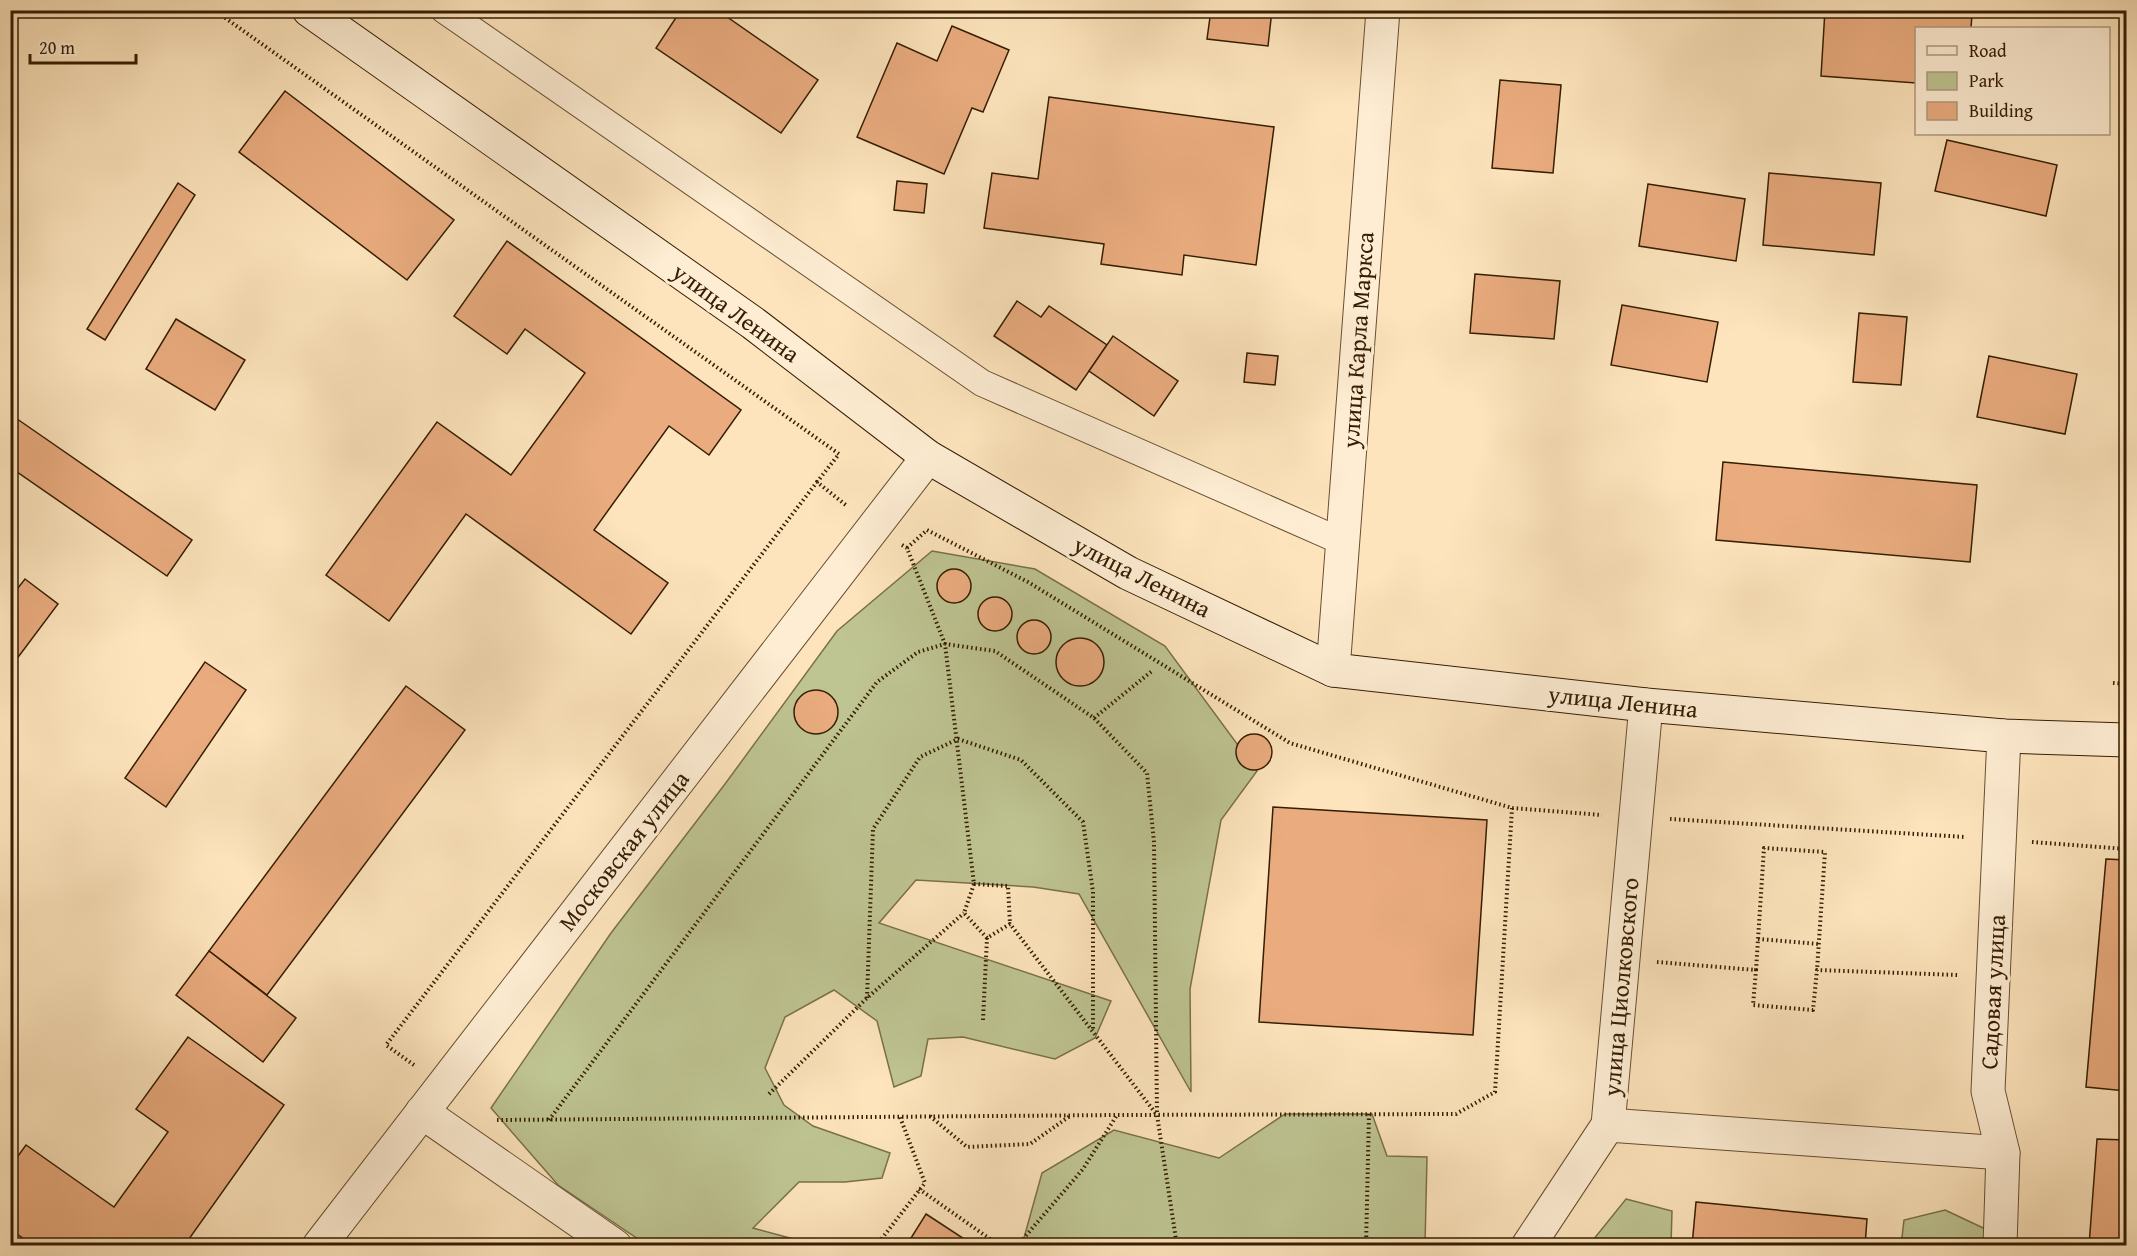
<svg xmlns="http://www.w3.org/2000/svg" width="2137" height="1256" font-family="'Gentium Book Plus',serif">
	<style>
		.green { fill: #bec492; stroke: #7a704a; stroke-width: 1.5 }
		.building { fill: #eaac7f; stroke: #351d02; stroke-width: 1.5 }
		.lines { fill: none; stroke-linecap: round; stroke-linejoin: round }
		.pedestrian-casing { stroke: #674f30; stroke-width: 28 }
		.minor-casing { stroke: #674f30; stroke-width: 35 }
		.tertiary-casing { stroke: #674f30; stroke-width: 35 }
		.secondary-casing { stroke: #351d02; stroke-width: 35 }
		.path { stroke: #351d02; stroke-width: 4; stroke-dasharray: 1.5 3; stroke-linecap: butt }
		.pedestrian { stroke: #feedd3; stroke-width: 26 }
		.minor { stroke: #feedd3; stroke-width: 33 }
		.tertiary { stroke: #feedd3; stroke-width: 33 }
		.secondary { stroke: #feedd3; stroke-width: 33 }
		.labels { text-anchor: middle; stroke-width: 6; stroke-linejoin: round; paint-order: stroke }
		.street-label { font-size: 24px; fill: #351d02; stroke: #feedd3 }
	</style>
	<rect width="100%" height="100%" fill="#fde4bc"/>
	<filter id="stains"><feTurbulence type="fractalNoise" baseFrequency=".00333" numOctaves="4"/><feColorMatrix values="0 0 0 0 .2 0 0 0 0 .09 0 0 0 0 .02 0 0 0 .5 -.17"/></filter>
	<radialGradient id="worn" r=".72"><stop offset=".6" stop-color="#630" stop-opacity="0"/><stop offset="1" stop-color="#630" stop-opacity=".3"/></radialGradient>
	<!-- green -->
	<g class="green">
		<path d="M 932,551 L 1035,569 L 1165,646 L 1257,771 L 1221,820 L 1190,989 L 1191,1092 L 1079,894 L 1033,887 L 916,880 L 879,923 L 1111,1001 L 1095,1038 L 1055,1059 L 963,1037 L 928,1039 L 921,1076 L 894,1087 L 877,1021 L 834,990 L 785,1017 L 765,1068 L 784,1105 L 813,1126 L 890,1153 L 882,1178 L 845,1182 L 799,1182 L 753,1228 L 801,1241 L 806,1245 L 647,1245 L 558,1185 L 491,1108 L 611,933 L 725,784 L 837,631 Z"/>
		<path d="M 1285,1114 L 1372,1114 L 1387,1156 L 1427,1157 L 1425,1245 L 1022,1245 L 1042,1173 L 1114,1130 L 1219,1158 Z"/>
		<path d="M 1626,1199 L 1672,1211 L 1671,1245 L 1589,1245 Z"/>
		<path d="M 1945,1210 L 1994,1233 L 1994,1245 L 1901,1246 L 1904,1220 Z"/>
	</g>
	<!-- building -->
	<g class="building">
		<path d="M 681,10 L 717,10 L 818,80 L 781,133 L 656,48 Z"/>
		<path d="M 1211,10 L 1272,10 L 1268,46 L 1207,39 Z"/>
		<path d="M 1825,10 L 1920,10 L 1972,14 L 1971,28 L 1916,28 L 1916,83 L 1821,76 Z"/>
		<path d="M 952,26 L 1009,50 L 983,112 L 972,108 L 944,174 L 857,137 L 897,43 L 937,61 Z"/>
		<path d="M 1500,80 L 1561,85 L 1553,173 L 1492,168 Z"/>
		<path d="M 285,91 L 454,220 L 407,280 L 239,152 Z"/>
		<path d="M 1049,97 L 1274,127 L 1256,265 L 1184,255 L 1182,275 L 1101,264 L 1104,244 L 984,228 L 992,173 L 1038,179 Z"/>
		<path d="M 1947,140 L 2057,165 L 2046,216 L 1935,191 Z"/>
		<path d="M 1769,173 L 1881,183 L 1874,255 L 1763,245 Z"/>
		<path d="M 897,181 L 927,184 L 924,213 L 894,210 Z"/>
		<path d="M 178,183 L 195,195 L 105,340 L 87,329 Z"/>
		<path d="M 1648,184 L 1745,199 L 1736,261 L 1639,246 Z"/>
		<path d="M 507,241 L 741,410 L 709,455 L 669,426 L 594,530 L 668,583 L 631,634 L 466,514 L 389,621 L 326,575 L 437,422 L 511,475 L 585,373 L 525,329 L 507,354 L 454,316 Z"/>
		<path d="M 1475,274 L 1560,281 L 1554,339 L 1470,333 Z"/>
		<path d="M 1017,301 L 1041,317 L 1049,306 L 1107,345 L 1076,390 L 994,336 Z"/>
		<path d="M 1622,305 L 1718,322 L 1707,382 L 1611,365 Z"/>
		<path d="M 1859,313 L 1907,317 L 1901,385 L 1853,382 Z"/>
		<path d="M 176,319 L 245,360 L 215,410 L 146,369 Z"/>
		<path d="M 1113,336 L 1178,381 L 1154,416 L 1089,371 Z"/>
		<path d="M 1247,353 L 1278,356 L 1275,385 L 1244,382 Z"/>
		<path d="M 1989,356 L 2077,374 L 2065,434 L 1977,417 Z"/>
		<path d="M 10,414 L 192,540 L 167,576 L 10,467 Z"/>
		<path d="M 1723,462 L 1977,485 L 1970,562 L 1716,540 Z"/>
		<circle cx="954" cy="586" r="17"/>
		<path d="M 25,579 L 58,604 L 10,668 L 10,598 Z"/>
		<circle cx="995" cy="614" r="17"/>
		<circle cx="1034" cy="637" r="17"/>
		<circle cx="1080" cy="662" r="24"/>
		<path d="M 205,662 L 246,690 L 166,807 L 125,778 Z"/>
		<path d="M 406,686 L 465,730 L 267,995 L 209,951 Z"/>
		<circle cx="816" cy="712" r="22"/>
		<circle cx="1254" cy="752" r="18"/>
		<path d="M 1273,807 L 1487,820 L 1473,1035 L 1259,1022 Z"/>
		<path d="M 2106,859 L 2126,860 L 2126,1091 L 2086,1087 Z"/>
		<path d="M 209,951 L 296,1018 L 263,1062 L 176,995 Z"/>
		<path d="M 188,1037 L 284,1105 L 184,1246 L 34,1246 L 10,1229 L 10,1167 L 26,1145 L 114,1207 L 168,1132 L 136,1109 Z"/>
		<path d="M 2097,1139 L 2126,1140 L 2126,1246 L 2089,1246 Z"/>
		<path d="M 1696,1202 L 1867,1219 L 1865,1246 L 1692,1246 Z"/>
		<path d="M 926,1214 L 975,1246 L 906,1246 Z"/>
	</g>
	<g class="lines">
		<defs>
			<path id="pedestrian" d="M 444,10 L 982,383 L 1343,542"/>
			<g id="minor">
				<path d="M 1333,670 L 1383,10"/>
				<path d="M 422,1112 L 615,1246"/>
				<path d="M 1608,1125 L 2003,1153"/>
				<path d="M 1528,1246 L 1608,1125 L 1646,705"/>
				<path d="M 2000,1246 L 2003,1153 L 1988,1091 L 2004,736"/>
			</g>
			<path id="tertiary" d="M 319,1246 L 928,457"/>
			<path id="secondary" d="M 309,10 L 753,323 L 928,457 L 1128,573 L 1333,670 L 1646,705 L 2004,736 L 2126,740"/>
		</defs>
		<!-- pedestrian casing -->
		<use href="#pedestrian" class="pedestrian-casing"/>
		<!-- minor casing -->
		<use href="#minor" class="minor-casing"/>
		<!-- tertiary casing -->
		<use href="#tertiary" class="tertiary-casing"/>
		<!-- secondary casing -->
		<use href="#secondary" class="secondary-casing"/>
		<!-- path -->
		<g class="path">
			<path d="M 214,10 L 839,454 L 817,482"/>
			<path d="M 902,545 L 907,548 L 945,644 L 974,884 L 964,913 L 987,938 L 1010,924 L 1157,1115 L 1177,1246"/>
			<path d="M 907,548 L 927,530 L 1028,582 L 1290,743 L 1512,808 L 1602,815"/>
			<path d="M 2113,683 L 2126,684"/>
			<path d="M 1094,718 L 1152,671"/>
			<path d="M 1670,819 L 1965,837"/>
			<path d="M 2032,842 L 2126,849"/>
			<path d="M 974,884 L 1008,886 L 1010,924"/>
			<path d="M 1758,939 L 1819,944"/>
			<path d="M 1657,962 L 1756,970 L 1753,1005 L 1813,1010 L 1817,970 L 1958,975"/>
			<path d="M 1756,970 L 1764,848 L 1825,852 L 1817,970"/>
			<path d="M 867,998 L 873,829 L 920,757 L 958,739 L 1021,760 L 1083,822 L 1093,892 L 1093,1030"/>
			<path d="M 983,1020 L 987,938"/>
			<path d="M 414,1065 L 386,1045 L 817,482 L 847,506"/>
			<path d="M 769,1094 L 867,998 L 964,913"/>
			<path d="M 930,1116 L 967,1147 L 1030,1144 L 1070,1116"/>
			<path d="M 497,1120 L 1117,1115 L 1456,1114 L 1495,1092 L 1512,808"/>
			<path d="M 549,1120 L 877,682 L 918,652 L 945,644 L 995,651 L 1094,718 L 1147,773 L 1154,842 L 1157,1114"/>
			<path d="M 919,1189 L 1000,1246"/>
			<path d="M 876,1246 L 925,1183 L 900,1117"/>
			<path d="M 1017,1246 L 1083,1169 L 1117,1115"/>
			<path d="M 1366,1246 L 1369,1114"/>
		</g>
		<!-- pedestrian -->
		<use href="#pedestrian" class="pedestrian"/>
		<!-- minor -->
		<use href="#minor" class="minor"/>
		<!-- tertiary -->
		<use href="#tertiary" class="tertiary"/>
		<!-- secondary -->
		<use href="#secondary" class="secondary"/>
	</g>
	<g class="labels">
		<!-- street labels -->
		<g class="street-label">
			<text transform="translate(736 313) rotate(36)" y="8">улица Ленина</text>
			<text transform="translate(1358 340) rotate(-86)" y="8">улица Карла Маркса</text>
			<text transform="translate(1142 577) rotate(27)" y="8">улица Ленина</text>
			<text transform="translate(1623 702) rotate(6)" y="8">улица Ленина</text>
			<text transform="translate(624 851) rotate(-52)" y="8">Московская улица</text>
			<text transform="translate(1621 987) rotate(-85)" y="8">улица Циолковского</text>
			<text transform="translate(1993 992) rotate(-87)" y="8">Садовая улица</text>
		</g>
	</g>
	<!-- margin -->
	<rect width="2137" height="1256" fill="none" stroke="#fde4bc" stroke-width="36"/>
	<rect x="12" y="12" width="2113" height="1232" fill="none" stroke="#351d02" stroke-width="3"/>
	<rect x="18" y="18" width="2101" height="1220" fill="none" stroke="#351d02" stroke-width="1.5"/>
	<!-- legend -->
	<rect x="1915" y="27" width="195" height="108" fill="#feedd3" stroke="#ae9a7f" stroke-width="1.5"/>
	<rect x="1927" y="46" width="30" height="9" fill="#feedd3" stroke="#ae9a7f" stroke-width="1.5"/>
	<text x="1969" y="57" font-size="18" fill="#351d02">Road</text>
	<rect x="1927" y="72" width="30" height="18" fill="#bec492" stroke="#ae9a7f" stroke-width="1.5"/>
	<text x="1969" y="87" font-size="18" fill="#351d02">Park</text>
	<rect x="1927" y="102" width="30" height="18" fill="#eaac7f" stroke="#ae9a7f" stroke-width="1.5"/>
	<text x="1969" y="117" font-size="18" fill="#351d02">Building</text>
	<!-- scale -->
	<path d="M30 54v9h106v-9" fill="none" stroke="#351d02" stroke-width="3"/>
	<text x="39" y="54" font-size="18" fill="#351d02" stroke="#feedd3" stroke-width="4.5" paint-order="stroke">20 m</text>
	<rect width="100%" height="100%" filter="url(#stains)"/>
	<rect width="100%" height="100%" fill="url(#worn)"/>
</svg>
